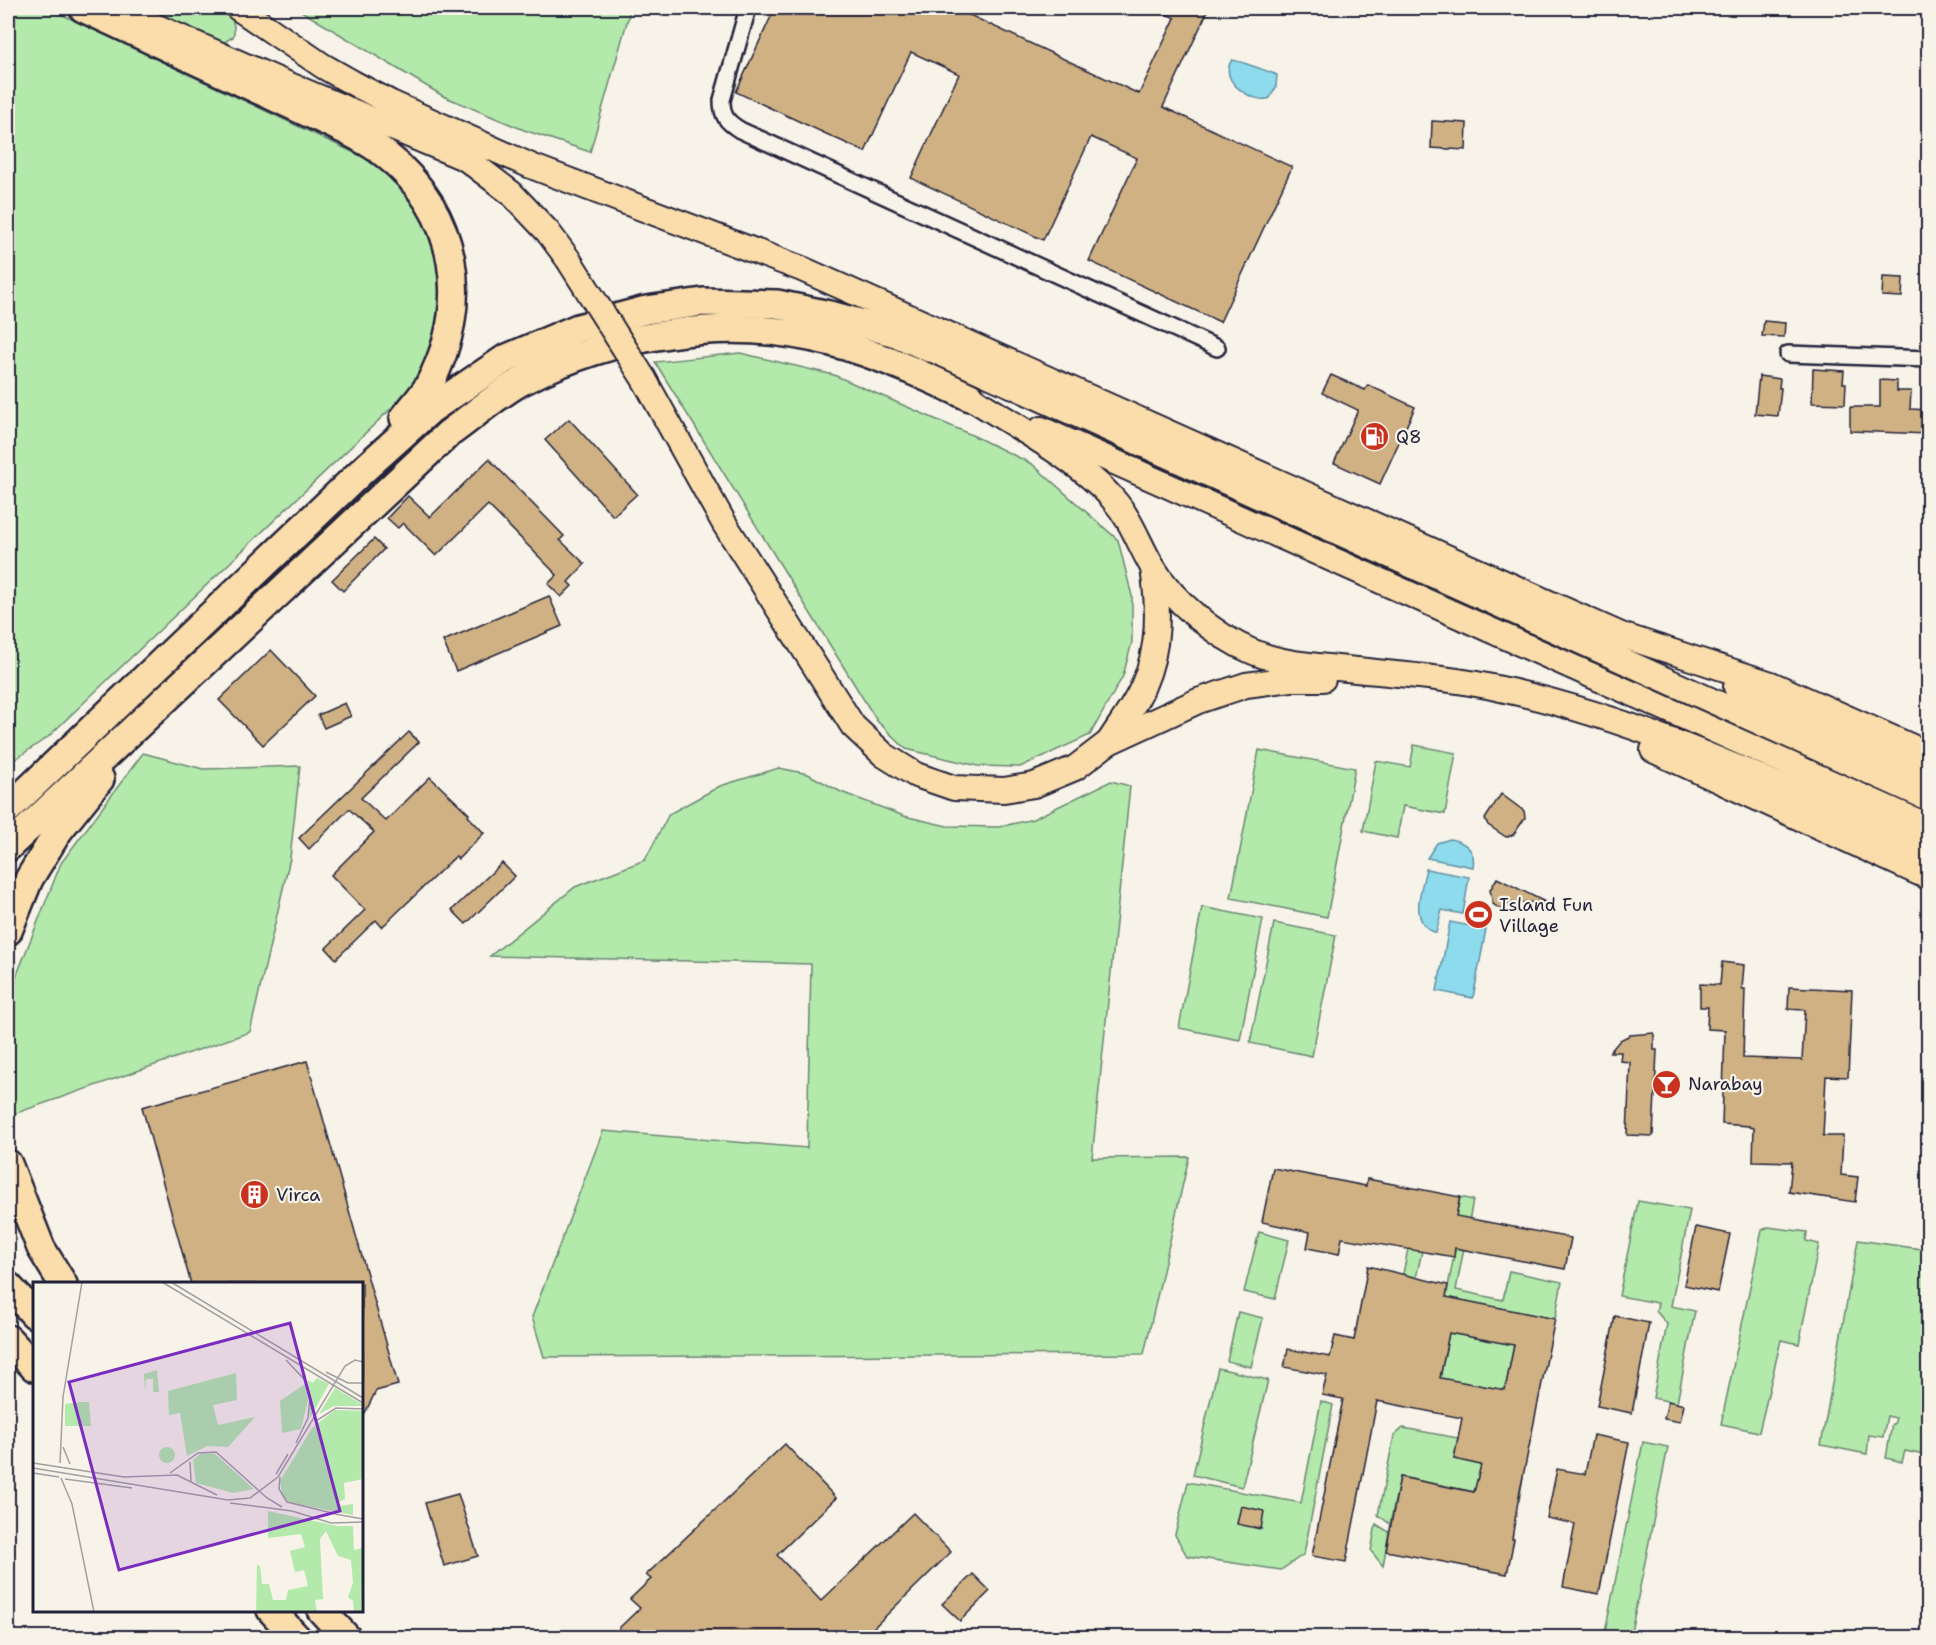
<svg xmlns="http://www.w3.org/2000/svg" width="1936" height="1645" font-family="'Shantell Sans',sans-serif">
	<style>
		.green { fill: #b3e9ab; stroke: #6a8673; stroke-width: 1.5 }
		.water { fill: #8ddbec; stroke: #6291a5; stroke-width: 1.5 }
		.building { fill: #d0b183; stroke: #22223b; stroke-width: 1.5; fill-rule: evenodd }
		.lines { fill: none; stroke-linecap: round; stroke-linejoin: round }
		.minor-casing { stroke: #22223b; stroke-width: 20 }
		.trunk-casing { stroke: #22223b; stroke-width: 28 }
		.motorway-casing { stroke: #22223b; stroke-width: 32 }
		.minor { stroke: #f7f3e8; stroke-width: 15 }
		.trunk { stroke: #fbddab; stroke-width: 24 }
		.motorway { stroke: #fbddab; stroke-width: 27 }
		.trunk-bridge-casing { stroke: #22223b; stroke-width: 28; stroke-linecap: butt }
		.trunk-bridge { stroke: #fbddab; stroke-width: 24 }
		.labels { text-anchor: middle; stroke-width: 4.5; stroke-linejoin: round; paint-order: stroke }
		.poi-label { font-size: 18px; fill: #22223b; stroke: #f7f3e8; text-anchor: start }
		.inset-road { fill: none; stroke: #a29fa3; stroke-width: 1.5 }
		.view { fill: #7b2cbf; fill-opacity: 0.15; stroke: #7b2cbf; stroke-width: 3 }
		.inset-edge { fill: none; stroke: #22223b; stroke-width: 3 }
	</style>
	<rect width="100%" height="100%" fill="#f7f3e8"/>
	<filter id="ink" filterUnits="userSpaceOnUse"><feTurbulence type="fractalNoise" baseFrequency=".0167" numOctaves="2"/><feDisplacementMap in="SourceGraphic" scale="12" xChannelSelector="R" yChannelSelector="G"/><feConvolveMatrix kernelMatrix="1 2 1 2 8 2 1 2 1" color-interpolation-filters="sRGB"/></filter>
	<g filter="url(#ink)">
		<!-- green -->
		<g class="green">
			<path d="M 8,8 L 48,8 L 380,165 L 420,207 L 434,235 L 446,300 L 428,373 L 48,737 L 8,764 Z"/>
			<path d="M 143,8 C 164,8 197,4 216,8 C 230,10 237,24 233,37 L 221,44 Z"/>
			<path d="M 296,8 L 631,8 L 590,152 L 524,130 L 443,96 Z"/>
			<path d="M 740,353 L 834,375 L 974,436 L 1032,464 L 1118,540 L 1132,596 L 1132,642 L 1123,676 L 1090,735 L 1020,767 L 978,766 L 906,749 L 877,721 L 655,362 Z"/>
			<path d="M 1414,745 L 1456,753 L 1445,814 L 1403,806 L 1397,838 L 1363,831 L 1376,761 L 1410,767 Z"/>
			<path d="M 1259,750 L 1355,768 L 1327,917 L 1231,898 Z"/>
			<path d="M 143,753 L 203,769 L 300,766 L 290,858 L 250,1032 L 8,1116 L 16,977 L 61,863 Z"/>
			<path d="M 779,768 L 808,774 L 841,792 L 904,816 L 947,826 L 999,827 L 1033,819 L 1111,781 L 1130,786 L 1092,1158 L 1189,1157 L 1144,1354 L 544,1357 L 532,1317 L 603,1131 L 807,1148 L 811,964 L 490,956 L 575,887 L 645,860 L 669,814 L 720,786 Z"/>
			<path d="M 1202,907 L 1263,919 L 1240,1040 L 1179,1028 Z"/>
			<path d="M 1274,923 L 1336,935 L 1312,1056 L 1250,1043 Z"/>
			<path d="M 1460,1197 L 1473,1200 L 1456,1290 L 1503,1300 L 1509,1271 L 1562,1282 L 1555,1319 L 1446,1297 L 1456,1245 L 1422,1251 L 1416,1278 L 1400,1288 L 1413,1225 L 1452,1232 Z"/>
			<path d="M 1638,1201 L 1690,1210 L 1671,1306 L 1695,1311 L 1677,1403 L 1653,1398 L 1667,1324 L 1656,1311 L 1658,1303 L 1619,1296 Z"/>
			<path d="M 1768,1227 L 1807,1232 L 1806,1241 L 1819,1244 L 1799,1344 L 1781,1340 L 1759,1432 L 1721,1424 L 1762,1230 Z"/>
			<path d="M 1259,1232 L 1289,1240 L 1275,1299 L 1244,1292 Z"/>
			<path d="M 1858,1240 L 1928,1250 L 1928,1456 L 1905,1451 L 1902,1462 L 1886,1458 L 1892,1424 L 1894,1424 L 1896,1418 L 1887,1416 L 1883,1437 L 1869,1435 L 1867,1454 L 1821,1445 Z"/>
			<path d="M 1238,1312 L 1263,1318 L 1251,1367 L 1227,1361 Z"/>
			<path d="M 1449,1333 L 1514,1345 L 1505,1390 L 1440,1378 Z"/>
			<path d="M 1218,1368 L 1268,1380 L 1242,1487 L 1193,1475 Z"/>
			<path d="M 1321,1401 L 1333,1405 L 1304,1554 L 1281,1570 L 1187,1556 L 1175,1535 L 1188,1482 L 1301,1503 Z"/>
			<path d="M 1403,1428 L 1458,1438 L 1454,1459 L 1481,1465 L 1481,1468 L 1523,1477 L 1519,1501 L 1400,1477 L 1390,1524 L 1378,1515 L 1394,1436 Z"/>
			<path d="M 1643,1442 L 1668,1447 L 1630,1637 L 1604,1637 Z"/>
			<path d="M 1376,1524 L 1389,1532 L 1383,1566 L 1371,1551 Z"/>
		</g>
		<!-- water -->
		<g class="water">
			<path d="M 1232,60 C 1237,60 1273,73 1277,75 L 1276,87 L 1270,98 C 1257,105 1216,82 1232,60 Z"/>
			<path d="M 1450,839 C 1465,842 1476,850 1473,867 L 1427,858 L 1437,843 Z"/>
			<path d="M 1426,869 L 1469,877 L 1463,914 L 1442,910 L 1436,933 C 1408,922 1421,891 1426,869 Z"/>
			<path d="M 1450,922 L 1486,929 L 1473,998 L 1437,991 Z"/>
		</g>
		<!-- building -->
		<g class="building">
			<path d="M 775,8 L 965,8 L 963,12 L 1139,94 L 1175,18 L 1153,8 L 1209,8 L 1163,107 L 1292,167 L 1220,322 L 1089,261 L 1137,158 L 1091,137 L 1043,240 L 911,178 L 959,74 L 911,52 L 865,152 L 736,92 Z"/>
			<path d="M 1432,121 L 1467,123 L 1466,150 L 1431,148 Z"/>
			<path d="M 1883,277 L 1903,278 L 1902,297 L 1882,296 Z"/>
			<path d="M 1764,321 L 1785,323 L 1784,337 L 1762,336 Z"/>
			<path d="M 1813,369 L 1844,371 L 1843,383 L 1846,383 L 1845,404 L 1812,403 Z"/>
			<path d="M 1331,375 L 1365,390 L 1368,385 L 1415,407 L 1380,484 L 1334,463 L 1358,410 L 1322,393 Z"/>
			<path d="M 1759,376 L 1780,379 L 1779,388 L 1781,388 L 1778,416 L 1755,414 Z"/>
			<path d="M 1880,380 L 1897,381 L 1897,391 L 1911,391 L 1910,409 L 1929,410 L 1929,434 L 1850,431 L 1850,407 L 1880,407 Z"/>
			<path d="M 569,419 L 637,494 L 613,516 L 545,440 Z"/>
			<path d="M 489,459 L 564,536 L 560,540 L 585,564 L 568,582 L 572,586 L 561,597 L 548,584 L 557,575 L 488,505 L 436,556 L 403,523 L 398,528 L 387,518 L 408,496 L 430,517 Z"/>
			<path d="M 374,539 L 384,549 L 343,591 L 332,580 Z"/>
			<path d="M 549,596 L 562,626 L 456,671 L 443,641 Z"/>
			<path d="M 271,650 L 315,696 L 263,745 L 219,700 Z"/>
			<path d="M 345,703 L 351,716 L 324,728 L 318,715 Z"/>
			<path d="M 409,732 L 419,742 L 361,798 L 386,821 L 430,777 L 469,814 L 468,816 L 484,833 L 458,859 L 456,856 L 382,927 L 376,920 L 336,959 L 326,948 L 365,910 L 331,875 L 374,832 L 349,809 L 309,849 L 299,838 Z"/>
			<path d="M 1501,794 L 1524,811 L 1525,818 L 1513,835 L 1506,837 L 1488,825 L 1485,819 Z"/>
			<path d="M 502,863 L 515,876 L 466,924 L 452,910 Z"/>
			<path d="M 1497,878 L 1545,902 L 1509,903 L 1503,911 L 1493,904 L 1490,890 Z"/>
			<path d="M 1722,962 L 1744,965 L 1742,989 L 1745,989 L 1743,1058 L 1802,1060 L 1805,1010 L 1788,1009 L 1789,987 L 1852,990 L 1848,1077 L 1826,1076 L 1823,1136 L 1843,1136 L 1841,1175 L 1858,1177 L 1855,1202 L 1789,1192 L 1792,1162 L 1753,1161 L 1754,1128 L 1749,1127 L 1749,1126 L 1722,1124 L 1725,1030 L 1707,1029 L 1708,1007 L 1700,1007 L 1700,984 L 1720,985 Z"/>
			<path d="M 1654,1033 L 1654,1050 L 1657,1050 L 1653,1136 L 1627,1135 L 1630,1062 L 1620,1061 L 1621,1052 L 1610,1052 L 1620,1040 L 1630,1035 Z"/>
			<path d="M 307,1061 L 398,1385 L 376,1391 L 362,1419 L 362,1284 L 191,1284 L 142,1107 Z"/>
			<path d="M 1273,1168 L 1366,1186 L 1367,1179 L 1460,1197 L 1456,1216 L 1571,1238 L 1565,1269 L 1455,1248 L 1454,1257 L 1342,1238 L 1339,1254 L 1307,1248 L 1310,1232 L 1262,1222 Z"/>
			<path d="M 1696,1227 L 1730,1234 L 1718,1292 L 1684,1285 Z"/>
			<path d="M 1368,1266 L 1448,1285 L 1446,1297 L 1555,1319 L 1518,1501 L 1512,1539 L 1514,1539 L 1507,1574 L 1386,1551 L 1400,1477 L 1474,1492 L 1481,1465 L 1454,1459 L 1462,1418 L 1377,1401 L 1346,1562 L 1312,1556 L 1343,1399 L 1322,1395 L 1327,1375 L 1284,1367 L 1288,1349 L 1330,1357 L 1335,1336 L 1354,1340 ZM 1449,1333 L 1514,1345 L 1505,1390 L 1440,1378 Z"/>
			<path d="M 1615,1316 L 1649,1323 L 1632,1413 L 1597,1406 Z"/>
			<path d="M 1668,1401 L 1684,1405 L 1680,1422 L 1664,1419 Z"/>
			<path d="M 1593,1435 L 1629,1442 L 1599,1594 L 1563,1587 L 1575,1524 L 1547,1518 L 1557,1469 L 1585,1474 Z"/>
			<path d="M 785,1444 L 836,1498 L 777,1555 L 821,1601 L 913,1513 L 951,1552 L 863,1638 L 628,1638 L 619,1628 L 640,1608 L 630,1599 L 651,1579 L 646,1575 Z"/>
			<path d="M 458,1494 L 478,1556 L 444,1566 L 425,1503 Z"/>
			<path d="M 1241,1506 L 1264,1511 L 1261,1529 L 1237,1524 Z"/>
			<path d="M 973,1574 L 990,1591 L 960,1621 L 942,1604 Z"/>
		</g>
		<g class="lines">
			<defs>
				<g id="minor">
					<path d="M 748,8 L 722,100 C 722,117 727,122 740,130 L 1217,348"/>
					<path d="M 1788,354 L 1928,359"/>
				</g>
				<g id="trunk">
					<path d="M 114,8 L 280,81 L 469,160"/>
					<path d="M 238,8 L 323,66 L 353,83 L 391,103 L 531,166 L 802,269 L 1621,635 L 1771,684 L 1928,754"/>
					<path d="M 456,151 L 511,193 L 548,232 L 568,259"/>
					<path d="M 929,348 L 1928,798"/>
					<path d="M 644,379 L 724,523 L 853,726 L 884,755 L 916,775 L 954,788 L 1004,790 L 1034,785 L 1075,768 L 1109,742 L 1198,701 L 1246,685 L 1291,679 L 1323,679"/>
					<path d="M 970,397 C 1015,426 1079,460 1113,499 C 1131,519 1139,544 1152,566 C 1173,601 1214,635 1251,651 C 1278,663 1309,665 1337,668 C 1392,674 1448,677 1501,689 C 1650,721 1789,791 1928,851"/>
					<path d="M 1041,429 L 1928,826"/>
					<path d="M 1736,687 L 1928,773"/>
					<path d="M 1109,742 C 1120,724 1135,706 1143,686 C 1160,648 1159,608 1153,568"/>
					<path d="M 1653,750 L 1928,877"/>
				</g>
				<g id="motorway">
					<path d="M 83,8 L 345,130 C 359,137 372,144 385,154 C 459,212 472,304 429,385 C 422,397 412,407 404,418"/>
					<path d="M 8,809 L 362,471 L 431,409 L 505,359 L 578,328 L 646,310 L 703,302 L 777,304 L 834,316 L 896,333 L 929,348"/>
					<path d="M 8,847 L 448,434 C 471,418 499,393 522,381 C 615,333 730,315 831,342 C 880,355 925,376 970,397"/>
					<path d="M 8,931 L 29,879 L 59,830 L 100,779"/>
					<path d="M 8,1164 L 41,1248 L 63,1284"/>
					<path d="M 8,1286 L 34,1314"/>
					<path d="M 8,1339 L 34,1367"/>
					<path d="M 271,1610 L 297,1638"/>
					<path d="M 321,1610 L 347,1638"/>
				</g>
			</defs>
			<!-- minor casing -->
			<use href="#minor" class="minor-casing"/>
			<!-- trunk casing -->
			<use href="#trunk" class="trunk-casing"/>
			<!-- motorway casing -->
			<use href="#motorway" class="motorway-casing"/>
			<!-- minor -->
			<use href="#minor" class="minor"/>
			<!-- trunk -->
			<use href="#trunk" class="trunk"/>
			<!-- motorway -->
			<use href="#motorway" class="motorway"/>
			<defs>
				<path id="trunk-bridge" d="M 568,259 L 644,379"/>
			</defs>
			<!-- trunk-bridge casing -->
			<use href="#trunk-bridge" class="trunk-bridge-casing"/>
			<!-- trunk-bridge -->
			<use href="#trunk-bridge" class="trunk-bridge"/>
		</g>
	</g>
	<!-- icons -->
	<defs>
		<symbol id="fuel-disc" viewBox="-11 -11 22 22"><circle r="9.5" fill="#c8321e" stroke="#f7f3e8"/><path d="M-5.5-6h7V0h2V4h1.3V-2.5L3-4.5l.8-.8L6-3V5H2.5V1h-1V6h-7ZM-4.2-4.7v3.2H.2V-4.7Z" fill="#fff"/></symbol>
		<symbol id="stadium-disc" viewBox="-11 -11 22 22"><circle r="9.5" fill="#c8321e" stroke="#f7f3e8"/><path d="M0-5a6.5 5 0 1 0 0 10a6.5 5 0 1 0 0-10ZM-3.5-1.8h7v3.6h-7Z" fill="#fff"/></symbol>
		<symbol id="bar-disc" viewBox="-11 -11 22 22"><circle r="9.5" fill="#c8321e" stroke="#f7f3e8"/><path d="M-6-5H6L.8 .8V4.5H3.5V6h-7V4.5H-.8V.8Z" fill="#fff"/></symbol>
		<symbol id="building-disc" viewBox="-11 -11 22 22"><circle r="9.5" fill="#c8321e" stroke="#f7f3e8"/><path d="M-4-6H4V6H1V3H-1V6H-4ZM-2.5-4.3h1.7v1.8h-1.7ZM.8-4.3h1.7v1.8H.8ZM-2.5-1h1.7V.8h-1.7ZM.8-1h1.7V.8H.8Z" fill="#fff"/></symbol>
	</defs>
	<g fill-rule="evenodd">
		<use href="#fuel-disc" x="1358" y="420" width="33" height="33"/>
		<use href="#stadium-disc" x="1462" y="898" width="33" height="33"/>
		<use href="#bar-disc" x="1650" y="1068" width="33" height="33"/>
		<use href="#building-disc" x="238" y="1178" width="33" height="33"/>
	</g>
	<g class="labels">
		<!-- poi labels -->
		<g class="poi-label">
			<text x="1396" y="443">Q8</text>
			<text x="1499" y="911">Island Fun<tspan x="1499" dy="21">Village</tspan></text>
			<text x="1688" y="1090">Narabay</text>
			<text x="276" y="1201">Virca</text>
		</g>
	</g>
	<!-- overview -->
	<g transform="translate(33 1282)">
		<rect width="330" height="330" fill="#f7f3e8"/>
		<path d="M 124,88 L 126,110 L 120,110 L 120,97 L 113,97 L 112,109 L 111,92 ZM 203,91 L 204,118 L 180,123 L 185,143 L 222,135 L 195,165 L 174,164 L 154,174 L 147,131 L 136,133 L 135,109 ZM 284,96 L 296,102 L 277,136 L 275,98 L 280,101 ZM 272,102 L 275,118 L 268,147 L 249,151 L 247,119 ZM 302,106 L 330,123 L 330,124 L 301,124 L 286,132 ZM 48,120 L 56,120 L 58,144 L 32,144 L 32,122 ZM 302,128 L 330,129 L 330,197 L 311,201 L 312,217 L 306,220 L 307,224 L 320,222 L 320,233 L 258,221 L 250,215 L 247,199 L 279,146 ZM126 173a8 8 0 1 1 16 0a8 8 0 1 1-16 0ZM 181,171 L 221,207 L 200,211 L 163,201 L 160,178 L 167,172 ZM 235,229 L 304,244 L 320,244 L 321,268 L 330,266 L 328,330 L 321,330 L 320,319 L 315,315 L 320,301 L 318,278 L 305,274 L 293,249 L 287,257 L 290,317 L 282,318 L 284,330 L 223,330 L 224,283 L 227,284 L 229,302 L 236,302 L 240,318 L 253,318 L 255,308 L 275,304 L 271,288 L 262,290 L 257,269 L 272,265 L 268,252 L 235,256 Z" fill="#b3e9ab"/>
		<path class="inset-road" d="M 129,0 L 330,121M 138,0 L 330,116M 253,78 L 271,97 L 277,115 L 275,136 L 263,161M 293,90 L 315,101 L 330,101M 283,139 L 303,126 L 330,127M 30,165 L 37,182M 157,180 L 158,199M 0,181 L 91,195 L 144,193 L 184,213M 27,181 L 30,115 L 49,0M 0,186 L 195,218 L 217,216 L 245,195 L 312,84 L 322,78 L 330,80M 0,191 L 26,195M 137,191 L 165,171 L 183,170 L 234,216 L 249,225M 243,192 L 255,172M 247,195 L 246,207 L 254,220 L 303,232M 28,196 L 39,222 L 61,330M 32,197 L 99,206M 197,221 L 259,229 L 298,241 L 330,240M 302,232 L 330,237"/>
		<path class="view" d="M 257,41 L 307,229 L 86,288 L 36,100 Z"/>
		<rect width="330" height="330" class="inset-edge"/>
	</g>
	<!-- margin -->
	<rect width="1936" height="1645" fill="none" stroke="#f7f3e8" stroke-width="30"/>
	<rect x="15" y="15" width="1906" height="1615" fill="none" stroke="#22223b" stroke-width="2" filter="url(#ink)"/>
</svg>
